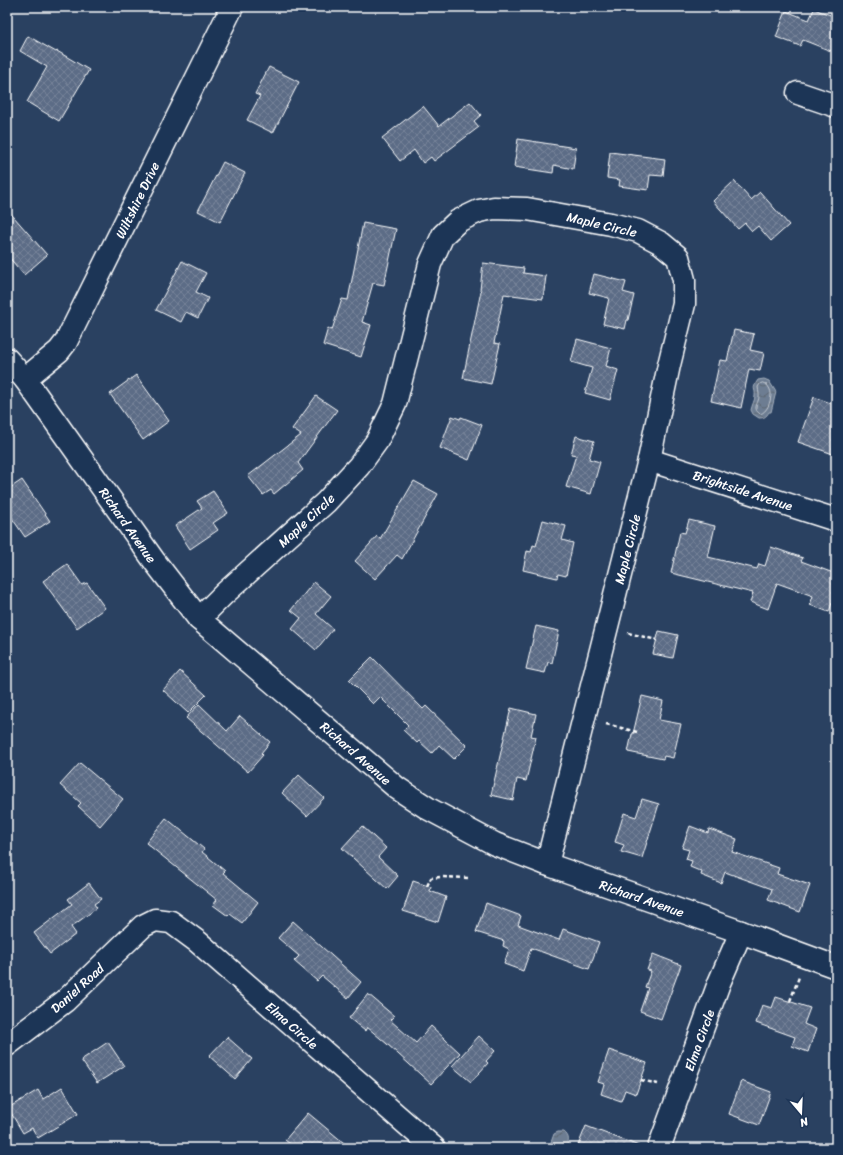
<svg xmlns="http://www.w3.org/2000/svg" width="843" height="1155" font-family="Sriracha,sans-serif">
	<style>
		.water { fill: url(#water-waves); stroke: #a7b1be }
		.lines { fill: none; stroke-linecap: round; stroke-linejoin: round }
		.shore { stroke: #c5cbd3; stroke-width: 1 }
		.building { fill: url(#building-cross-hatch); stroke: #fff }
		.street-casing { stroke: #fff; stroke-width: 25 }
		.path { stroke: #fff; stroke-width: 2.5; stroke-dasharray: 4 3; stroke-linecap: butt }
		.street { stroke: #1d3557; stroke-width: 22 }
		.labels { text-anchor: middle; stroke-width: 3; stroke-linejoin: round; paint-order: stroke }
		.street-label { font-size: 13px; fill: #fff; stroke: #1d3557 }
	</style>
	<defs>
		<pattern id="water-waves" width="16" height="10" patternUnits="userSpaceOnUse"><rect width="16" height="10" fill="#6d7d92"/><path d="M0 5q4-4 8 0t8 0" fill="none" stroke="#5e6772"/></pattern>
		<pattern id="building-cross-hatch" width="8" height="8" patternUnits="userSpaceOnUse"><rect width="8" height="8" fill="#5b6c86"/><path d="M0 0l8 8M0 8l8-8" fill="none" stroke="#748298"/></pattern>
	</defs>
	<rect width="100%" height="100%" fill="#2a4161"/>
	<filter id="ink" filterUnits="userSpaceOnUse"><feTurbulence type="fractalNoise" baseFrequency=".025" numOctaves="2"/><feDisplacementMap in="SourceGraphic" scale="8" xChannelSelector="R" yChannelSelector="G"/><feConvolveMatrix kernelMatrix="1 2 1 2 8 2 1 2 1" color-interpolation-filters="sRGB"/></filter>
	<g filter="url(#ink)">
		<!-- water -->
		<g class="water">
			<path d="M 764,379 L 769,381 L 776,392 L 771,412 L 769,412 C 766,417 764,418 759,418 L 753,414 L 751,410 C 752,405 755,400 755,396 C 756,388 751,390 758,380 Z"/>
			<path d="M 558,1132 L 564,1132 C 570,1137 569,1141 566,1148 L 549,1148 L 554,1134 Z"/>
		</g>
		<g class="lines">
			<!-- shore -->
			<path class="shore" d="M 763,383 L 767,385 C 769,387 771,391 771,394 C 771,402 767,412 760,414 C 751,407 760,403 759,394 C 759,392 758,389 758,387 L 760,384 Z"/>
		</g>
		<!-- building -->
		<g class="building">
			<path d="M 814,9 L 836,17 L 836,53 L 803,40 L 800,46 L 776,37 L 786,11 L 809,20 Z"/>
			<path d="M 28,36 L 56,52 L 57,51 L 89,70 L 59,121 L 27,102 L 47,67 L 20,51 Z"/>
			<path d="M 269,67 L 299,82 L 273,133 L 247,120 L 260,96 L 255,94 Z"/>
			<path d="M 470,102 L 481,115 L 474,121 L 479,127 L 434,161 L 431,157 L 423,163 L 414,150 L 400,161 L 382,138 L 423,106 L 439,126 Z"/>
			<path d="M 518,139 L 576,148 L 573,169 L 554,165 L 553,173 L 514,167 Z"/>
			<path d="M 610,152 L 665,159 L 663,176 L 650,175 L 648,190 L 619,186 L 620,180 L 607,178 Z"/>
			<path d="M 223,162 L 245,173 L 220,222 L 198,211 Z"/>
			<path d="M 734,181 L 751,200 L 760,192 L 789,225 L 771,241 L 758,226 L 752,231 L 745,223 L 738,229 L 713,201 Z"/>
			<path d="M 7,209 L 47,255 L 24,275 L 7,255 Z"/>
			<path d="M 363,223 L 396,229 L 384,285 L 373,283 L 362,322 L 371,325 L 361,357 L 323,345 L 328,328 L 332,330 L 342,299 L 348,300 Z"/>
			<path d="M 182,261 L 206,273 L 196,292 L 208,298 L 198,318 L 186,312 L 181,322 L 156,310 Z"/>
			<path d="M 483,263 L 524,268 L 523,273 L 546,276 L 543,299 L 504,294 L 494,343 L 500,344 L 491,384 L 463,378 L 481,291 L 480,290 Z"/>
			<path d="M 594,274 L 626,282 L 623,292 L 634,295 L 628,320 L 627,320 L 625,329 L 603,324 L 609,298 L 589,293 Z"/>
			<path d="M 734,330 L 754,334 L 750,350 L 764,353 L 760,371 L 749,369 L 741,408 L 711,401 L 720,360 L 727,361 Z"/>
			<path d="M 577,339 L 611,348 L 606,366 L 618,370 L 610,400 L 585,393 L 592,368 L 571,362 Z"/>
			<path d="M 136,375 L 169,421 L 143,440 L 110,394 Z"/>
			<path d="M 316,396 L 337,410 L 298,463 L 303,470 L 274,494 L 271,490 L 263,495 L 248,476 L 301,435 L 292,429 Z"/>
			<path d="M 814,397 L 836,405 L 836,455 L 798,442 Z"/>
			<path d="M 452,416 L 460,419 L 461,417 L 482,425 L 469,460 L 440,448 Z"/>
			<path d="M 576,436 L 594,441 L 589,459 L 600,462 L 591,494 L 566,487 L 576,455 L 571,454 Z"/>
			<path d="M 22,480 L 50,521 L 25,537 L 7,511 L 7,490 Z"/>
			<path d="M 414,481 L 438,494 L 402,559 L 397,555 L 375,579 L 355,561 L 377,536 L 380,539 Z"/>
			<path d="M 213,491 L 228,513 L 213,523 L 218,530 L 190,549 L 175,526 L 202,508 L 197,501 Z"/>
			<path d="M 543,520 L 566,526 L 562,540 L 573,543 L 566,576 L 558,574 L 557,578 L 523,570 L 527,551 L 531,552 L 533,545 L 536,546 Z"/>
			<path d="M 689,520 L 715,526 L 708,557 L 757,569 L 759,564 L 765,566 L 771,547 L 803,558 L 801,561 L 836,574 L 836,605 L 832,603 L 829,612 L 810,605 L 813,596 L 777,583 L 768,609 L 750,602 L 753,593 L 671,573 L 680,532 L 685,533 Z"/>
			<path d="M 67,564 L 82,585 L 87,583 L 105,608 L 77,628 L 43,581 Z"/>
			<path d="M 314,582 L 331,596 L 316,614 L 333,629 L 316,650 L 292,629 L 301,618 L 291,610 Z"/>
			<path d="M 536,626 L 559,631 L 552,663 L 548,662 L 545,673 L 526,669 Z"/>
			<path d="M 659,631 L 678,635 L 673,658 L 653,654 Z"/>
			<path d="M 372,657 L 423,709 L 426,706 L 467,746 L 454,759 L 439,745 L 432,753 L 419,741 L 417,743 L 403,730 L 408,725 L 380,697 L 373,704 L 349,680 Z"/>
			<path d="M 180,671 L 206,695 L 188,713 L 163,690 Z"/>
			<path d="M 642,696 L 663,701 L 659,720 L 681,724 L 673,758 L 664,756 L 663,759 L 628,752 L 632,734 L 633,734 Z"/>
			<path d="M 199,704 L 227,731 L 240,716 L 270,742 L 261,753 L 263,755 L 248,772 L 186,718 Z"/>
			<path d="M 511,708 L 536,714 L 531,736 L 536,737 L 526,781 L 517,779 L 513,800 L 491,795 Z"/>
			<path d="M 80,763 L 123,799 L 100,826 L 78,806 L 81,803 L 60,785 Z"/>
			<path d="M 299,775 L 324,798 L 307,816 L 282,793 Z"/>
			<path d="M 642,799 L 659,804 L 642,858 L 621,852 L 624,845 L 615,842 L 624,813 L 636,817 Z"/>
			<path d="M 166,818 L 204,849 L 202,852 L 225,871 L 223,873 L 258,902 L 242,923 L 230,914 L 228,916 L 213,905 L 217,900 L 146,843 Z"/>
			<path d="M 362,826 L 386,848 L 378,857 L 398,876 L 387,889 L 342,848 Z"/>
			<path d="M 690,826 L 708,833 L 709,829 L 737,839 L 732,852 L 779,868 L 777,874 L 810,885 L 800,912 L 768,900 L 772,889 L 725,872 L 721,883 L 701,875 L 702,872 L 690,867 L 692,861 L 686,859 L 689,850 L 682,848 Z"/>
			<path d="M 413,881 L 431,887 L 430,891 L 446,897 L 438,922 L 403,911 Z"/>
			<path d="M 89,883 L 101,899 L 94,904 L 97,908 L 71,927 L 76,934 L 50,954 L 34,933 L 72,904 L 68,899 Z"/>
			<path d="M 486,903 L 521,916 L 518,925 L 559,940 L 563,929 L 599,942 L 589,969 L 531,948 L 523,971 L 504,964 L 509,949 L 503,946 L 504,941 L 476,932 Z"/>
			<path d="M 293,921 L 361,982 L 348,998 L 322,976 L 317,981 L 294,961 L 299,956 L 278,938 Z"/>
			<path d="M 653,954 L 681,965 L 661,1019 L 640,1011 L 648,988 L 645,987 L 651,971 L 647,970 Z"/>
			<path d="M 368,994 L 394,1016 L 390,1020 L 416,1043 L 431,1026 L 460,1053 L 431,1084 L 387,1044 L 367,1027 L 365,1031 L 349,1018 Z"/>
			<path d="M 776,997 L 810,1008 L 804,1024 L 816,1029 L 808,1052 L 792,1046 L 795,1037 L 756,1023 L 762,1005 L 772,1008 Z"/>
			<path d="M 479,1036 L 495,1051 L 486,1061 L 488,1063 L 471,1082 L 452,1066 Z"/>
			<path d="M 227,1037 L 252,1059 L 235,1079 L 209,1056 Z"/>
			<path d="M 108,1042 L 124,1066 L 97,1083 L 81,1060 Z"/>
			<path d="M 609,1050 L 647,1063 L 636,1094 L 625,1090 L 621,1101 L 601,1094 L 604,1084 L 598,1082 Z"/>
			<path d="M 741,1081 L 771,1092 L 759,1125 L 729,1114 Z"/>
			<path d="M 62,1087 L 78,1114 L 38,1138 L 32,1128 L 23,1133 L 8,1108 L 38,1090 L 43,1099 Z"/>
			<path d="M 308,1113 L 350,1148 L 295,1148 L 285,1140 Z"/>
			<path d="M 586,1126 L 639,1146 L 638,1148 L 577,1148 Z"/>
		</g>
		<g class="lines">
			<defs>
				<g id="street">
					<path d="M 798,93 L 836,106"/>
					<path d="M 7,359 L 25,379 L 155,562 L 199,619 L 397,788 L 429,809 L 495,844 L 552,866 L 741,932 L 836,967"/>
					<path d="M 25,379 L 59,351 L 66,342 L 232,7"/>
					<path d="M 649,460 L 836,520"/>
					<path d="M 199,619 L 224,594 L 326,502 L 359,466 L 377,441 L 395,404 L 430,264 L 443,235 L 458,221 L 479,211 L 494,208 L 527,209 L 611,224 L 638,231 L 661,243 L 678,257 L 684,280 L 684,304 L 669,365 L 649,460 L 547,864"/>
					<path d="M 7,1045 L 65,1001 L 143,926 L 155,920 L 171,922 L 198,942 L 434,1148"/>
					<path d="M 659,1148 L 719,983 L 741,932"/>
				</g>
			</defs>
			<!-- street casing -->
			<use href="#street" class="street-casing"/>
			<!-- path -->
			<g class="path">
				<path d="M 628,633 L 657,640"/>
				<path d="M 606,724 L 637,732"/>
				<path d="M 427,886 L 431,878 L 441,877 L 469,878"/>
				<path d="M 790,1001 L 799,977"/>
				<path d="M 641,1080 L 658,1084"/>
			</g>
			<!-- street -->
			<use href="#street" class="street"/>
		</g>
	</g>
	<g class="labels">
		<!-- street labels -->
		<g class="street-label">
			<text transform="translate(137 200) rotate(-64)" y="5">Wiltshire Drive</text>
			<text transform="translate(602 224) rotate(13)" y="5">Maple Circle</text>
			<text transform="translate(743 490) rotate(18)" y="5">Brightside Avenue</text>
			<text transform="translate(306 520) rotate(-43)" y="5">Maple Circle</text>
			<text transform="translate(128 525) rotate(55)" y="5">Richard Avenue</text>
			<text transform="translate(627 549) rotate(-76)" y="5">Maple Circle</text>
			<text transform="translate(356 753) rotate(41)" y="5">Richard Avenue</text>
			<text transform="translate(642 898) rotate(19)" y="5">Richard Avenue</text>
			<text transform="translate(77 988) rotate(-42)" y="5">Daniel Road</text>
			<text transform="translate(292 1025) rotate(41)" y="5">Elma Circle</text>
			<text transform="translate(699 1040) rotate(-70)" y="5">Elma Circle</text>
		</g>
	</g>
	<!-- margin -->
	<rect width="843" height="1155" fill="none" stroke="#1d3557" stroke-width="24"/>
	<rect x="12" y="12" width="819" height="1131" fill="none" stroke="#fff" stroke-width="1.5" filter="url(#ink)"/>
	<!-- north arrow -->
	<g transform="translate(801 1113) rotate(161)" stroke="#1d3557" stroke-width="3" paint-order="stroke">
	<path d="M0-3L7 15L0 10L-7 15Z" fill="#ffffff"/>
	<text y="-6" font-size="11" font-weight="bold" text-anchor="middle" fill="#ffffff">N</text>
	</g>
</svg>
